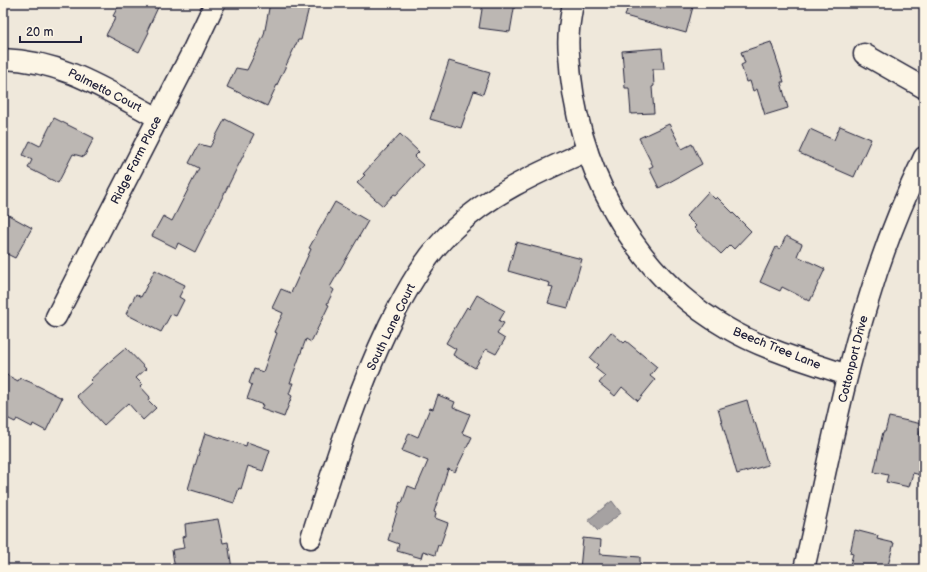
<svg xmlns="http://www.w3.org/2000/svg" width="927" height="572" font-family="'Balsamiq Sans',sans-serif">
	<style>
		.water { fill: #a6a2a2; stroke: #716f79 }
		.building { fill: #bcb7b3; stroke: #22223b }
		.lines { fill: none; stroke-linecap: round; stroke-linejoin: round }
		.minor-casing { stroke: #22223b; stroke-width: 23 }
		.minor { stroke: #fcf5e5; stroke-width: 20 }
		.labels { text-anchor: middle; stroke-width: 4; stroke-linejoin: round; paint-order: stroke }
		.street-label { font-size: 12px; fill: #22223b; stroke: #fcf5e5 }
	</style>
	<rect width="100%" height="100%" fill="#efe8db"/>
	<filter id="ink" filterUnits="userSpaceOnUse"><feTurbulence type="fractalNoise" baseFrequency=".025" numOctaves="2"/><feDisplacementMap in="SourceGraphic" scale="8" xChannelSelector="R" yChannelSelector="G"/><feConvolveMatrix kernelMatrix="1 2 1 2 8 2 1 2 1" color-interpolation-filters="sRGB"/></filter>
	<g filter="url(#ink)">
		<!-- water -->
		<path class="water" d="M 612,501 L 621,513 L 598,531 L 588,520 Z"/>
		<!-- building -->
		<g class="building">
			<path d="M 120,3 L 160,3 L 147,31 L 149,32 L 139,52 L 106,35 L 116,17 L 113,16 Z"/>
			<path d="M 270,3 L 310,3 L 301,40 L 298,40 L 267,106 L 227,87 L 236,68 L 247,70 L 264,35 Z"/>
			<path d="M 483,3 L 515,3 L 510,32 L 479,28 Z"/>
			<path d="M 629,3 L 694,3 L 686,33 L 625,16 Z"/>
			<path d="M 771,42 L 780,69 L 784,82 L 781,82 L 788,108 L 765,115 L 757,89 L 753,91 L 750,81 L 746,82 L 741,65 L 745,63 L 741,52 Z"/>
			<path d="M 662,48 L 664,69 L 653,69 L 654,86 L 652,87 L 654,113 L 631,114 L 629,88 L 625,88 L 622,51 Z"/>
			<path d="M 449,61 L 490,73 L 483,94 L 474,91 L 461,128 L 430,119 Z"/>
			<path d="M 54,118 L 94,138 L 84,157 L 73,154 L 58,183 L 28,168 L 32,160 L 23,155 L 30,141 L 40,146 Z"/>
			<path d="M 225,119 L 254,134 L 195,252 L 178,243 L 176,248 L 152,236 L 163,216 L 172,221 L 199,168 L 189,163 L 199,144 L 210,147 Z"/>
			<path d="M 669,124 L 682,149 L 692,144 L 702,164 L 659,188 L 649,168 L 653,166 L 639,138 Z"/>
			<path d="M 840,126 L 871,139 L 854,177 L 799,153 L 810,129 L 834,140 Z"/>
			<path d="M 400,134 L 419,152 L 414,157 L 423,165 L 396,195 L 394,194 L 383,206 L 357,183 L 365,175 L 363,174 Z"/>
			<path d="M 708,192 L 715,199 L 717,197 L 751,231 L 734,249 L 730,245 L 721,254 L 694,228 L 696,226 L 686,216 Z"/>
			<path d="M 335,202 L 368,221 L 330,287 L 334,290 L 327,304 L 329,305 L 311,342 L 306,339 L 290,383 L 293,383 L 289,394 L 292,396 L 284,417 L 261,409 L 263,405 L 247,399 L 252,385 L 249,383 L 254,369 L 263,372 L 277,333 L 274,332 L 283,313 L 272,308 L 281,289 L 291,293 L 311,249 L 309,248 Z"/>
			<path d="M 3,212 L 32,228 L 15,258 L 3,252 Z"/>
			<path d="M 786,236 L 802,244 L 797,256 L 825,269 L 810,301 L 782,287 L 780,291 L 760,282 L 776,247 L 780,249 Z"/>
			<path d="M 516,242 L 582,259 L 568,308 L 548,303 L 553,288 L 549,287 L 550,283 L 508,271 Z"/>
			<path d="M 155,270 L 185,285 L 179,297 L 184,300 L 176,316 L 171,314 L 161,332 L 126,314 L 136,294 L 141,297 Z"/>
			<path d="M 477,295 L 505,311 L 499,321 L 504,323 L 497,334 L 505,339 L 496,354 L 486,349 L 475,368 L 453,355 L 456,349 L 446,343 L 467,307 L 469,309 Z"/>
			<path d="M 611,332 L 624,343 L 626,341 L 657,367 L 650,376 L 655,380 L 638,401 L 622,387 L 615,396 L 599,383 L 605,376 L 595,368 L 598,365 L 590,358 Z"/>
			<path d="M 126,348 L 146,369 L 136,378 L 142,384 L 140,386 L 150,397 L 148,400 L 156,408 L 143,420 L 128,403 L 104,425 L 77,396 L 92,382 L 90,380 L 107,364 Z"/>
			<path d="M 3,373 L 18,381 L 20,378 L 30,382 L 62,398 L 46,431 L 33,424 L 32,427 L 17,419 L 15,422 L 3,416 Z"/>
			<path d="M 438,395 L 455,402 L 453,407 L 470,414 L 462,433 L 472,437 L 455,472 L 448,469 L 434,512 L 436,513 L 435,518 L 448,523 L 440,546 L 438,545 L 435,555 L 423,551 L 421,558 L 397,551 L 399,544 L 388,540 L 400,502 L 402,503 L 408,486 L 416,489 L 428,461 L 402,451 L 409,433 L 418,437 L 430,408 L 433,409 Z"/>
			<path d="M 747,400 L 753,422 L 755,422 L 768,465 L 737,474 L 718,409 Z"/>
			<path d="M 889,417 L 922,424 L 919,436 L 923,437 L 920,450 L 924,451 L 924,476 L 913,473 L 909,487 L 886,482 L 888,475 L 874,472 L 883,432 L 885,432 Z"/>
			<path d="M 205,433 L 246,446 L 247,442 L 270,450 L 263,471 L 248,466 L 241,489 L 239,488 L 234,503 L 188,489 Z"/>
			<path d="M 218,519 L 223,543 L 228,542 L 232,569 L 175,569 L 172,550 L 184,548 L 182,537 L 186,536 L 185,524 Z"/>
			<path d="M 855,530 L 878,536 L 877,539 L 894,543 L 887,569 L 852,569 L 853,565 L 850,565 L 853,554 L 850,553 Z"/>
			<path d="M 583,538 L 601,540 L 600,554 L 640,557 L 640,569 L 580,569 Z"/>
		</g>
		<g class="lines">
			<defs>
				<g id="minor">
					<path d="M 573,3 C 570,20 567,37 569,54 C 575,162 630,273 727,328 C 764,350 807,361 847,375"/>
					<path d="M 864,54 L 924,88"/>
					<path d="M 3,59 C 64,61 106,90 158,118"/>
					<path d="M 56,317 L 191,54 L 215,3"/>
					<path d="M 311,538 C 334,465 356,394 389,325 C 406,291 426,254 455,228 C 493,192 540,172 587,151"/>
					<path d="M 804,569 C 825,479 841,387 869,298 C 883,250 902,203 924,157"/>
				</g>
			</defs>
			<!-- minor casing -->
			<use href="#minor" class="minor-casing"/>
			<!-- minor -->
			<use href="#minor" class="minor"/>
		</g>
	</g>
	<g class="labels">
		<!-- street labels -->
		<g class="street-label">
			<text transform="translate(105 90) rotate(27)" y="4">Palmetto Court</text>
			<text transform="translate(136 160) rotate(-63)" y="4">Ridge Farm Place</text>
			<text transform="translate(391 327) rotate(-64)" y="4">South Lane Court</text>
			<text transform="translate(777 348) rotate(22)" y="4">Beech Tree Lane</text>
			<text transform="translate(853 359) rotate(-76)" y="4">Cottonport Drive</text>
		</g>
	</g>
	<!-- margin -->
	<rect width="927" height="572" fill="none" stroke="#fcf5e5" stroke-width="16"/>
	<rect x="8" y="8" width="911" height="556" fill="none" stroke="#22223b" stroke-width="1.5" filter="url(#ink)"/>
	<!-- scale -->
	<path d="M20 36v6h61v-6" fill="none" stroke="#22223b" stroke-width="2"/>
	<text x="26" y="36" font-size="12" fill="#22223b" stroke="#fcf5e5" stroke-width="3" paint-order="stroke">20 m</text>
</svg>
